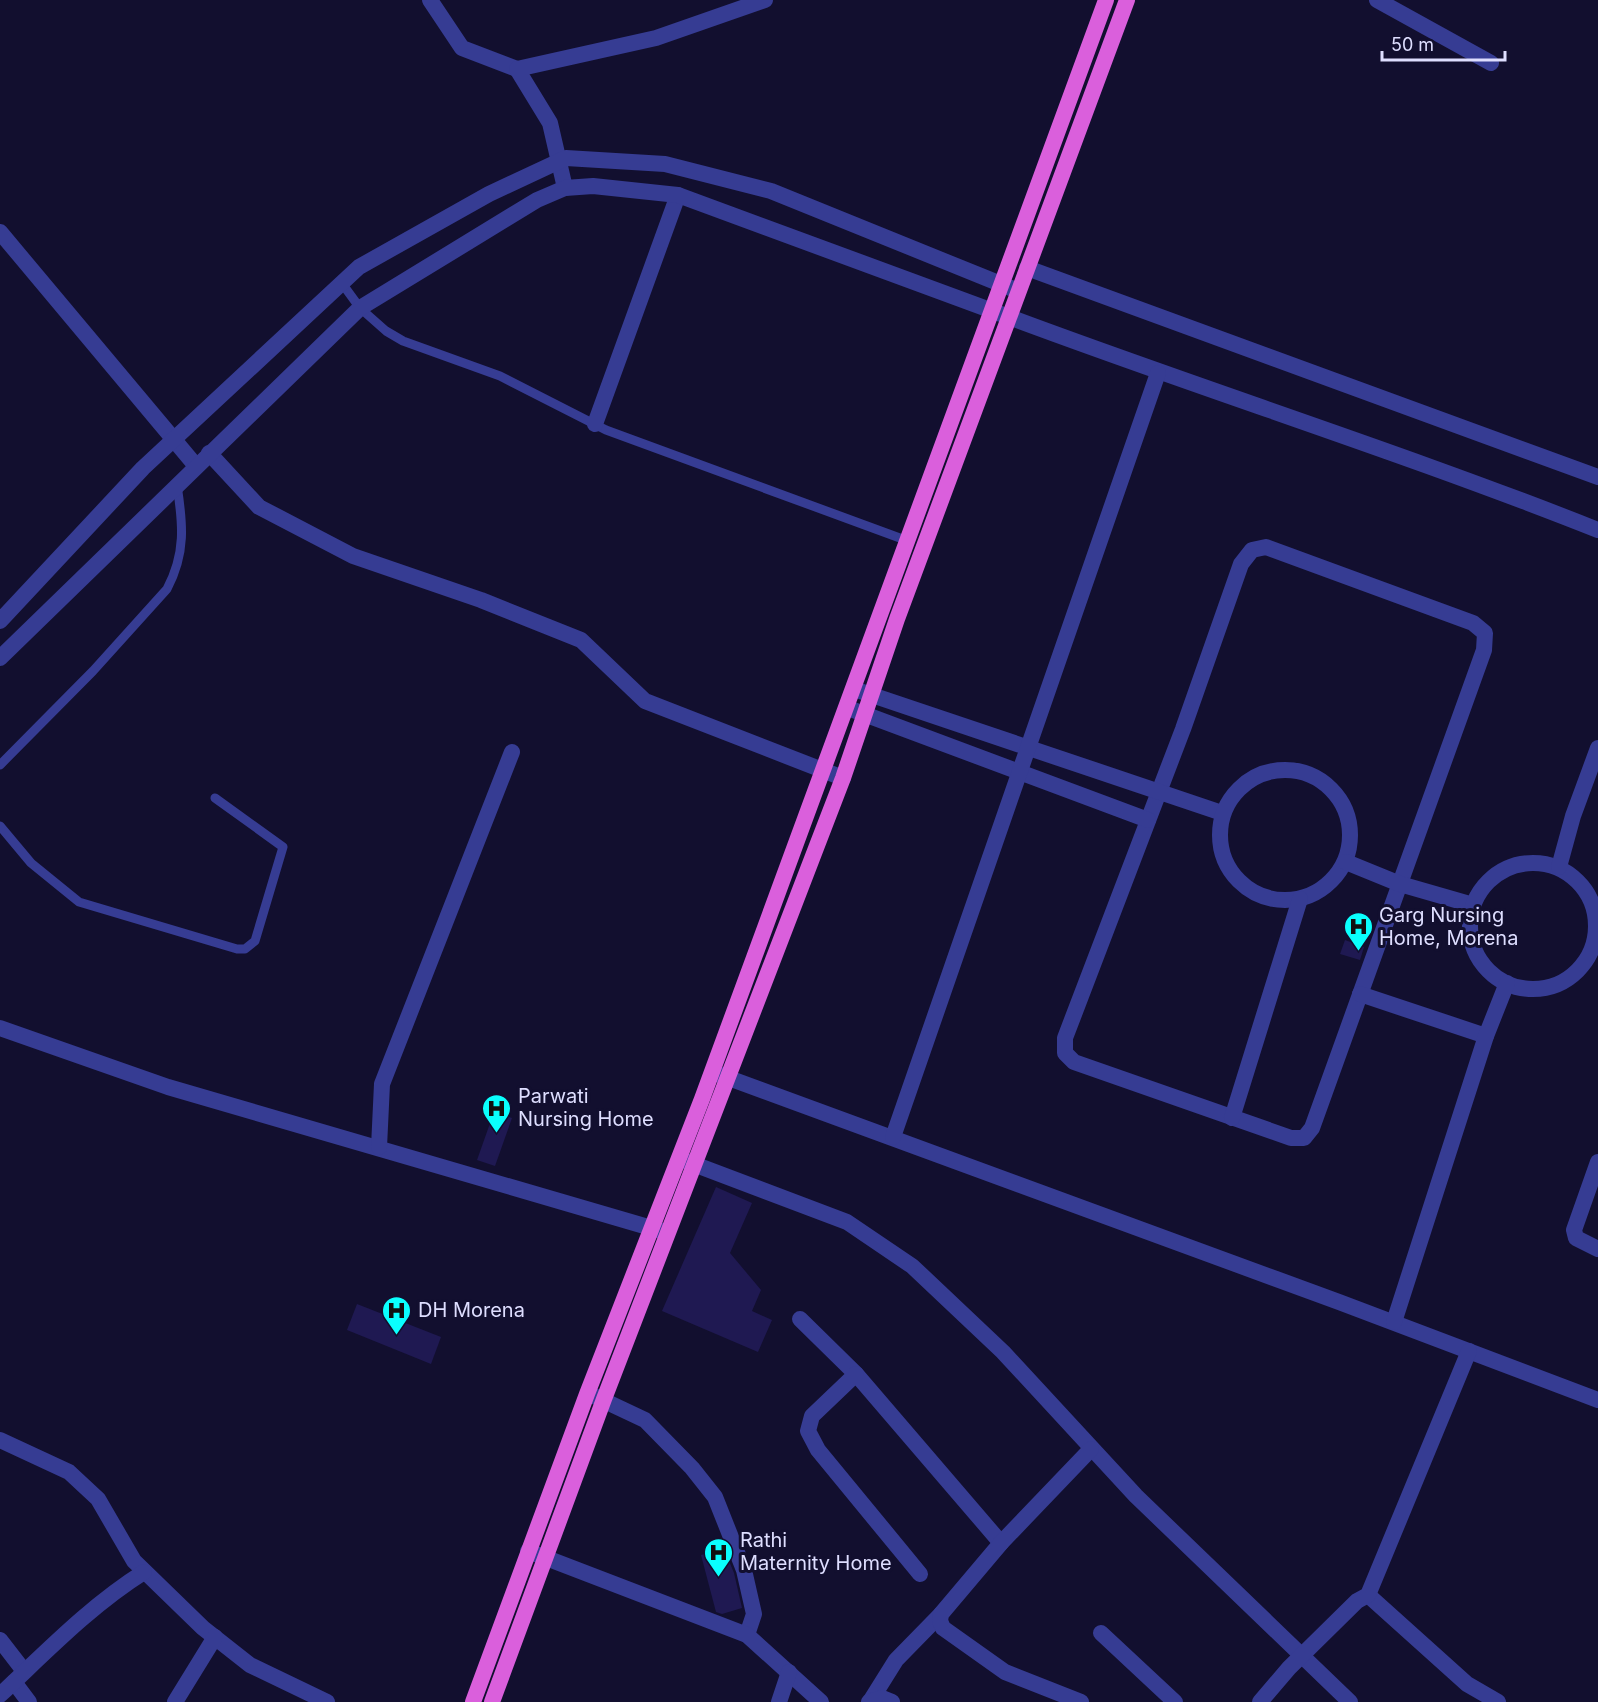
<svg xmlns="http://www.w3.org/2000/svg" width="1598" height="1702" font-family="Inter,sans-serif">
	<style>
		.building { fill: #1f1952 }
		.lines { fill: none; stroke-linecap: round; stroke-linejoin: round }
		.service { stroke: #363c93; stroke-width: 9 }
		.minor { stroke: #363c93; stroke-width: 16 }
		.tertiary { stroke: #363c93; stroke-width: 16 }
		.trunk { stroke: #da5fdc; stroke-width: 16 }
		.labels { text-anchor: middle; stroke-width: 6; stroke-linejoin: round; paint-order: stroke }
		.poi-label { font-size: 20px; fill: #dedeff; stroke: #120f2f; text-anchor: start }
	</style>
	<rect width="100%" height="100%" fill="#120f2f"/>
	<!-- building -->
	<g class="building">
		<path d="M 1345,940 L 1364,947 L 1360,960 L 1340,954 Z"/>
		<path d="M 494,1112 L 512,1118 L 495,1166 L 477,1160 Z"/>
		<path d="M 716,1187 L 752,1203 L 730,1253 L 761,1290 L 752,1311 L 772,1320 L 758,1352 L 662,1311 Z"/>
		<path d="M 357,1304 L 441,1337 L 431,1364 L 347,1330 Z"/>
		<path d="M 724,1549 L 734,1573 L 742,1608 L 722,1614 L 716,1612 L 701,1555 Z"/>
	</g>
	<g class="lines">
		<!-- service -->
		<g class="service">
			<path d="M 341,282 L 360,308 L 386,331 L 403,341 L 500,376 L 606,430 L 908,541"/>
			<path d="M 0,765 L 93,671 L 167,589 C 186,553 183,524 177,485"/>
			<path d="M 0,826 L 31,863 L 79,902 L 237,949 L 245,949 L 255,941 L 283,847 L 215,798"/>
		</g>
		<!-- minor -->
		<g class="minor">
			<path d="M 430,0 L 462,48 L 517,69"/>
			<path d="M 1377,0 L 1491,63"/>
			<path d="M 565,188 L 550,123 L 517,69 L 656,38 L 765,0"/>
			<path d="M 0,232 L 196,466"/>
			<path d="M 1009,317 C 1204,390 1404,453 1598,530"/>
			<path d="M 595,424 L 678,195"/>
			<path d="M 209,453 L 259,507 L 353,556 L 481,600 L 581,640 L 645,701 L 843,778"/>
			<path d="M 1266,547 L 1473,623 L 1485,633 L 1484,650 L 1312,1128 L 1304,1138 L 1291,1138 L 1074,1062 L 1065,1053 L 1065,1038 L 1183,729 L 1241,564 L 1252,550 Z"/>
			<path d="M 854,689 L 1222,813"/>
			<path d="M 848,708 L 1148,820"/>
			<circle cx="1285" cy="835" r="65"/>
			<path d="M 1346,862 L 1400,884 L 1473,905"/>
			<circle cx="1533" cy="926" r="63"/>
			<path d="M 1559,867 L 1573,816 L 1598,748"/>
			<path d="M 1360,994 L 1486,1036"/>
			<path d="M 0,1028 L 168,1087 L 665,1232"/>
			<path d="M 715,1073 L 1339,1302 L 1598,1400"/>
			<path d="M 1232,1118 L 1300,899"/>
			<path d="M 893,1137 L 1158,373"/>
			<path d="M 379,1147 L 382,1084 L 512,752"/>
			<path d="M 683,1160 L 847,1222 L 912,1266 L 1003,1352 L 1136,1496 L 1350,1702"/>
			<path d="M 1598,1162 L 1574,1230 L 1576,1238 L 1598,1249"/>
			<path d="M 800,1319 L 856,1374 L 1001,1543"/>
			<path d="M 1394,1322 L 1486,1036 L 1507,983"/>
			<path d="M 856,1374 L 812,1416 L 808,1431 L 818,1450 L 920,1574"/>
			<path d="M 592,1395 L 645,1420 L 692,1468 L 715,1497 L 744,1570 L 754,1614 L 747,1635"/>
			<path d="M 0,1440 L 69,1472 L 98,1499 L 134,1561 L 203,1628 L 250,1665 L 327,1702"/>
			<path d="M 528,1551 L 747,1635 L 821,1702"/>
			<path d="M 1368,1595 L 1467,1684 L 1498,1702"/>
			<path d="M 1101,1633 L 1175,1702"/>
			<path d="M 0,1640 L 24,1671"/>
			<path d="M 14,1682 L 29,1702"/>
			<path d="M 0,1695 C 46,1652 90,1606 144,1572"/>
			<path d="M 871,1700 L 896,1660 L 941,1614"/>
			<path d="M 175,1702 L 215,1637"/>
			<path d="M 779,1702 L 789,1672"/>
			<path d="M 869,1702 L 882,1698 L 892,1702"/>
			<path d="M 1081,1702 L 1005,1672 L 943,1628 L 940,1621 L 941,1614 L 1001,1543 L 1091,1449"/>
			<path d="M 1260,1702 L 1289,1668 L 1357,1601 L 1368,1595 L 1469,1351"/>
		</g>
		<!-- tertiary -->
		<g class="tertiary">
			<path d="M 1027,268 L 1598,477"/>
			<path d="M 0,621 L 143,468 L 359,267 L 489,194 L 566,158 L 665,164 L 771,191 L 1018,291"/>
			<path d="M 0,658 L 360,308 L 537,200 L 565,188 L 593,186 L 678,195 L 1009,317"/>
		</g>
		<!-- trunk -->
		<g class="trunk">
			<path d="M 473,1702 L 587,1394 L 702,1099 L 1106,0"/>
			<path d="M 492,1702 L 604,1399 L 843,778 L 897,619 L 1127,0"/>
		</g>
	</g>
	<!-- icons -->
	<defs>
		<symbol id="hospital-pin" viewBox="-11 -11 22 30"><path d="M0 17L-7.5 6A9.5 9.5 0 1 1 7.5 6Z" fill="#0afffe" stroke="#120f2f"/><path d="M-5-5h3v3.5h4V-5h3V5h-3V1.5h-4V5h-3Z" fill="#111"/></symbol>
	</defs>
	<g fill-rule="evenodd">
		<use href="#hospital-pin" x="1342" y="910" width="33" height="45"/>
		<use href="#hospital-pin" x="480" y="1092" width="33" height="45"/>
		<use href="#hospital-pin" x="380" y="1294" width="33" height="45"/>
		<use href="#hospital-pin" x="702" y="1536" width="33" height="45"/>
	</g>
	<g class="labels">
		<!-- poi labels -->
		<g class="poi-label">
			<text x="1379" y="922">Garg Nursing<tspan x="1379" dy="23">Home, Morena</tspan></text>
			<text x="518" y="1103">Parwati<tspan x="518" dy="23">Nursing Home</tspan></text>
			<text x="418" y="1317">DH Morena</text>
			<text x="740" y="1547">Rathi<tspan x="740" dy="23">Maternity Home</tspan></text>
		</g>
	</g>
	<!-- scale -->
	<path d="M1382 51v9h123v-9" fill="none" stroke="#dedeff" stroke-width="3"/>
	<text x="1391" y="51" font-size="18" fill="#dedeff" stroke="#120f2f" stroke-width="4.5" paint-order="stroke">50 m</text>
</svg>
